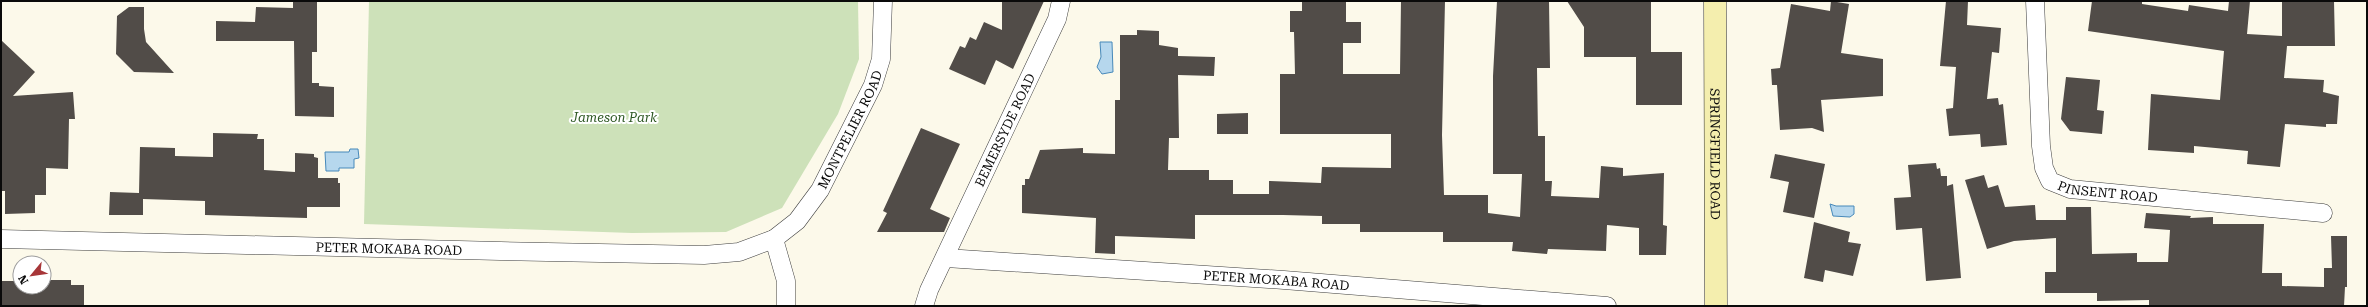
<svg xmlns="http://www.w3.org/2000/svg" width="2368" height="307" font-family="'Roboto Serif',serif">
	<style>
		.green { fill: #cde1b9 }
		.water { fill: #b6d7ed; stroke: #4789ba }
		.building { fill: #514c48 }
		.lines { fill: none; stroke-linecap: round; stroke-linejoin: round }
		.street-casing { stroke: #3d3d3d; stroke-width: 19 }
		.secondary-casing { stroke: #2c2c2c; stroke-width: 23 }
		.street { stroke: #fff; stroke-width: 18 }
		.secondary { stroke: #f4eeae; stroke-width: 22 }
		.labels { text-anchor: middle; stroke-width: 4; stroke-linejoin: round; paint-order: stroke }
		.park-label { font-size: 13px; font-style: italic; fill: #2e5824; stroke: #fff }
		.street-label { font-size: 13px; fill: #0a0a0a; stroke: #fff }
	</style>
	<rect width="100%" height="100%" fill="#fcf9ea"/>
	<!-- green -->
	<path class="green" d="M 369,1 L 858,1 L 859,59 L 838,114 L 782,208 L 726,232 L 632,233 L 364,224 Z"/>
	<!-- water -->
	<g class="water">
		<path d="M 1100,42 L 1112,42 L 1113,72 L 1102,74 L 1097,67 L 1101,57 Z"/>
		<path d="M 350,149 L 358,149 L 359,158 L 354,159 L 354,168 L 339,168 L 339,171 L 326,171 L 325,152 L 349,152 Z"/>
		<path d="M 1830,204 L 1836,206 L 1854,206 L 1854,214 L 1850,217 L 1833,216 Z"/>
	</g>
	<!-- building -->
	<g class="building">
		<path d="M 293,1 L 317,1 L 317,52 L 312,52 L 312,83 L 319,83 L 319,86 L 334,87 L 334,117 L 295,116 L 294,41 L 216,41 L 216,21 L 255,22 L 256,7 L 293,8 Z"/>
		<path d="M 1002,1 L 1044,1 L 1013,69 L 996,60 L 985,85 L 949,69 L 960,46 L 965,48 L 970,37 L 976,40 L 984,22 L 1002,30 Z"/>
		<path d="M 1302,1 L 1346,1 L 1346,22 L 1361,22 L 1361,43 L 1343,43 L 1343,74 L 1400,74 L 1401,1 L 1445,1 L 1442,135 L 1444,195 L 1488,195 L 1488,213 L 1520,217 L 1522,174 L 1493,174 L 1493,76 L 1497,1 L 1549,1 L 1550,68 L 1537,68 L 1538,136 L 1545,136 L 1545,181 L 1552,181 L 1551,196 L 1599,198 L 1601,166 L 1623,168 L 1623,176 L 1664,173 L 1663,225 L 1667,226 L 1666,255 L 1639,255 L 1639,228 L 1607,225 L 1606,251 L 1548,249 L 1547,254 L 1512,251 L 1513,242 L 1443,242 L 1443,232 L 1360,232 L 1360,224 L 1322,224 L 1322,216 L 1283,215 L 1195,215 L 1195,239 L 1115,236 L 1115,254 L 1095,253 L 1096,218 L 1022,213 L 1022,185 L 1025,185 L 1025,179 L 1029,179 L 1040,150 L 1083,148 L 1083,153 L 1115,154 L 1115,100 L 1120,100 L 1120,35 L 1137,35 L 1137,30 L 1159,31 L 1159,45 L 1178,48 L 1178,56 L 1215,57 L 1214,76 L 1178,75 L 1179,138 L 1169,138 L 1168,170 L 1209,170 L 1209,180 L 1233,180 L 1233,194 L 1269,194 L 1269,181 L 1321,183 L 1322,167 L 1391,168 L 1391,134 L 1280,134 L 1280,74 L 1295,74 L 1294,32 L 1290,32 L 1290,11 L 1302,11 Z"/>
		<path d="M 1567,1 L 1651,1 L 1651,52 L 1682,52 L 1682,105 L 1636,105 L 1636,57 L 1584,57 L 1584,27 Z"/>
		<path d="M 1831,1 L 1849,4 L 1841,53 L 1883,59 L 1883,96 L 1821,100 L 1824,132 L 1812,128 L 1780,130 L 1777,85 L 1772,85 L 1771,69 L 1780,68 L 1791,4 L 1830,11 Z"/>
		<path d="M 1946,1 L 1968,1 L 1967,25 L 2001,28 L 1999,53 L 1992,52 L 1987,99 L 1998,98 L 1999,105 L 2003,104 L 2007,145 L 1981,147 L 1980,134 L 1949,136 L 1946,109 L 1953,108 L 1956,67 L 1940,66 Z"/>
		<path d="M 2092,1 L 2142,1 L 2142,4 L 2188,11 L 2189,5 L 2228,11 L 2229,1 L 2250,1 L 2247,34 L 2282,36 L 2282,1 L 2334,1 L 2335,46 L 2287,46 L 2284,78 L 2324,80 L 2323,92 L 2339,96 L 2337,124 L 2326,124 L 2326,127 L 2285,124 L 2280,167 L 2247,164 L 2248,151 L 2194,146 L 2194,153 L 2148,150 L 2151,94 L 2220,100 L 2224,51 L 2088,31 Z"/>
		<path d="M 129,7 L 144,7 L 144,29 L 146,42 L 174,73 L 134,72 L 116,54 L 117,16 Z"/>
		<path d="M 1,40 L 35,72 L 13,96 L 73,92 L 75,119 L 69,119 L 68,169 L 46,168 L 46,195 L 35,195 L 35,213 L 5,214 L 5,191 L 1,191 Z"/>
		<path d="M 2066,77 L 2100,80 L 2097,110 L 2104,111 L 2102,134 L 2070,131 L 2061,119 Z"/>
		<path d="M 1248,113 L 1248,134 L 1217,134 L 1217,114 Z"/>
		<path d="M 921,128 L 960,144 L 930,209 L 950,218 L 944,232 L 877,232 L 887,213 L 883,211 Z"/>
		<path d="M 213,133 L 258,134 L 257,139 L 264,139 L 264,170 L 295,172 L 295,153 L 314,154 L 314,157 L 318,158 L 318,178 L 338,178 L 338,183 L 340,183 L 340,207 L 307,207 L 307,218 L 205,215 L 205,201 L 143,199 L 143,215 L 109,215 L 110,192 L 139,193 L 140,147 L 175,148 L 175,156 L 213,157 Z"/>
		<path d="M 1775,154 L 1825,164 L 1814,218 L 1783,212 L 1789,182 L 1770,178 Z"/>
		<path d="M 1936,163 L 1937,169 L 1940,168 L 1941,176 L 1947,176 L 1947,186 L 1953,184 L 1961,278 L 1926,281 L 1922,228 L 1896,230 L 1894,198 L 1911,197 L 1908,165 Z"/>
		<path d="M 1984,175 L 1988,188 L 1998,185 L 2005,207 L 2035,205 L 2036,220 L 2066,220 L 2066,207 L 2091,207 L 2092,254 L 2137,253 L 2137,262 L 2168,262 L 2170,230 L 2144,228 L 2146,213 L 2191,216 L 2190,218 L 2213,217 L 2213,224 L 2264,224 L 2262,273 L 2282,273 L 2282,286 L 2324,287 L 2324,268 L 2332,268 L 2331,236 L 2347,236 L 2347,287 L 2345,287 L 2344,306 L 2149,306 L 2149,300 L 2097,301 L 2097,293 L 2045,293 L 2045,272 L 2056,272 L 2056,238 L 2014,241 L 1987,249 L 1965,180 Z"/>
		<path d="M 1814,222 L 1850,232 L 1848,242 L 1861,244 L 1853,276 L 1825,270 L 1823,282 L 1804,278 Z"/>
		<path d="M 44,280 L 71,280 L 71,285 L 84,285 L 84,306 L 1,306 L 1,281 L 20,281 L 20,287 L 44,287 Z"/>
	</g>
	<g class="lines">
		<defs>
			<g id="street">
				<path id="s1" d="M 2035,1 L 2041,146 L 2044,168 L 2050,181 L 2070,189 L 2323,213"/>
				<path id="s2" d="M 1,239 L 500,251 L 704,255 L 739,252 L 774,239 L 797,221 L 820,190 L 873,85 L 881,59 L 883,1"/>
				<path d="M 774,239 L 786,281 L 786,306"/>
				<path id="s3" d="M 946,258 L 1284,280 L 1607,306"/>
				<path id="s4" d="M 924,306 L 929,290 L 1057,19 L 1061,1"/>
			</g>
			<g id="secondary">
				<path id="s5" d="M 1715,1 L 1716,306"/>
			</g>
		</defs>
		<!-- street casing -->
		<use href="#street" class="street-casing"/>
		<!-- secondary casing -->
		<use href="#secondary" class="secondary-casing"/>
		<!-- street -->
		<use href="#street" class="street"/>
		<!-- secondary -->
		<use href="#secondary" class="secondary"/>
	</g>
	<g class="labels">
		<!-- park labels -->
		<g class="park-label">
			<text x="614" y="122">Jameson Park</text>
		</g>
		<!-- street labels -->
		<g class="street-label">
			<text dy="5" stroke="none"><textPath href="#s2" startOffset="911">MONTPELIER ROAD</textPath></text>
			<text dy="5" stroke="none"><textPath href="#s4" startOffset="194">BEMERSYDE ROAD</textPath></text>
			<text dy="5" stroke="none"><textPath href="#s5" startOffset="153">SPRINGFIELD ROAD</textPath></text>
			<text dy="5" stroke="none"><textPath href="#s1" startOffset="241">PINSENT ROAD</textPath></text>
			<text dy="5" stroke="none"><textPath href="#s2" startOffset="388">PETER MOKABA ROAD</textPath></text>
			<text dy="5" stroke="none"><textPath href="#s3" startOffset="331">PETER MOKABA ROAD</textPath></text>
		</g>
	</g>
	<!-- border -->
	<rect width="2368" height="307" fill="none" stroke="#0a0a0a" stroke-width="4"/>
	<!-- north arrow -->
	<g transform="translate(32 275) rotate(241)"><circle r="19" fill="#ffffff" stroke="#9d9d9d"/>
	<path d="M0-3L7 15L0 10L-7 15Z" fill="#a73638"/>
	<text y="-6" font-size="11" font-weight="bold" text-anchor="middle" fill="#0a0a0a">N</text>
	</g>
</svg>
